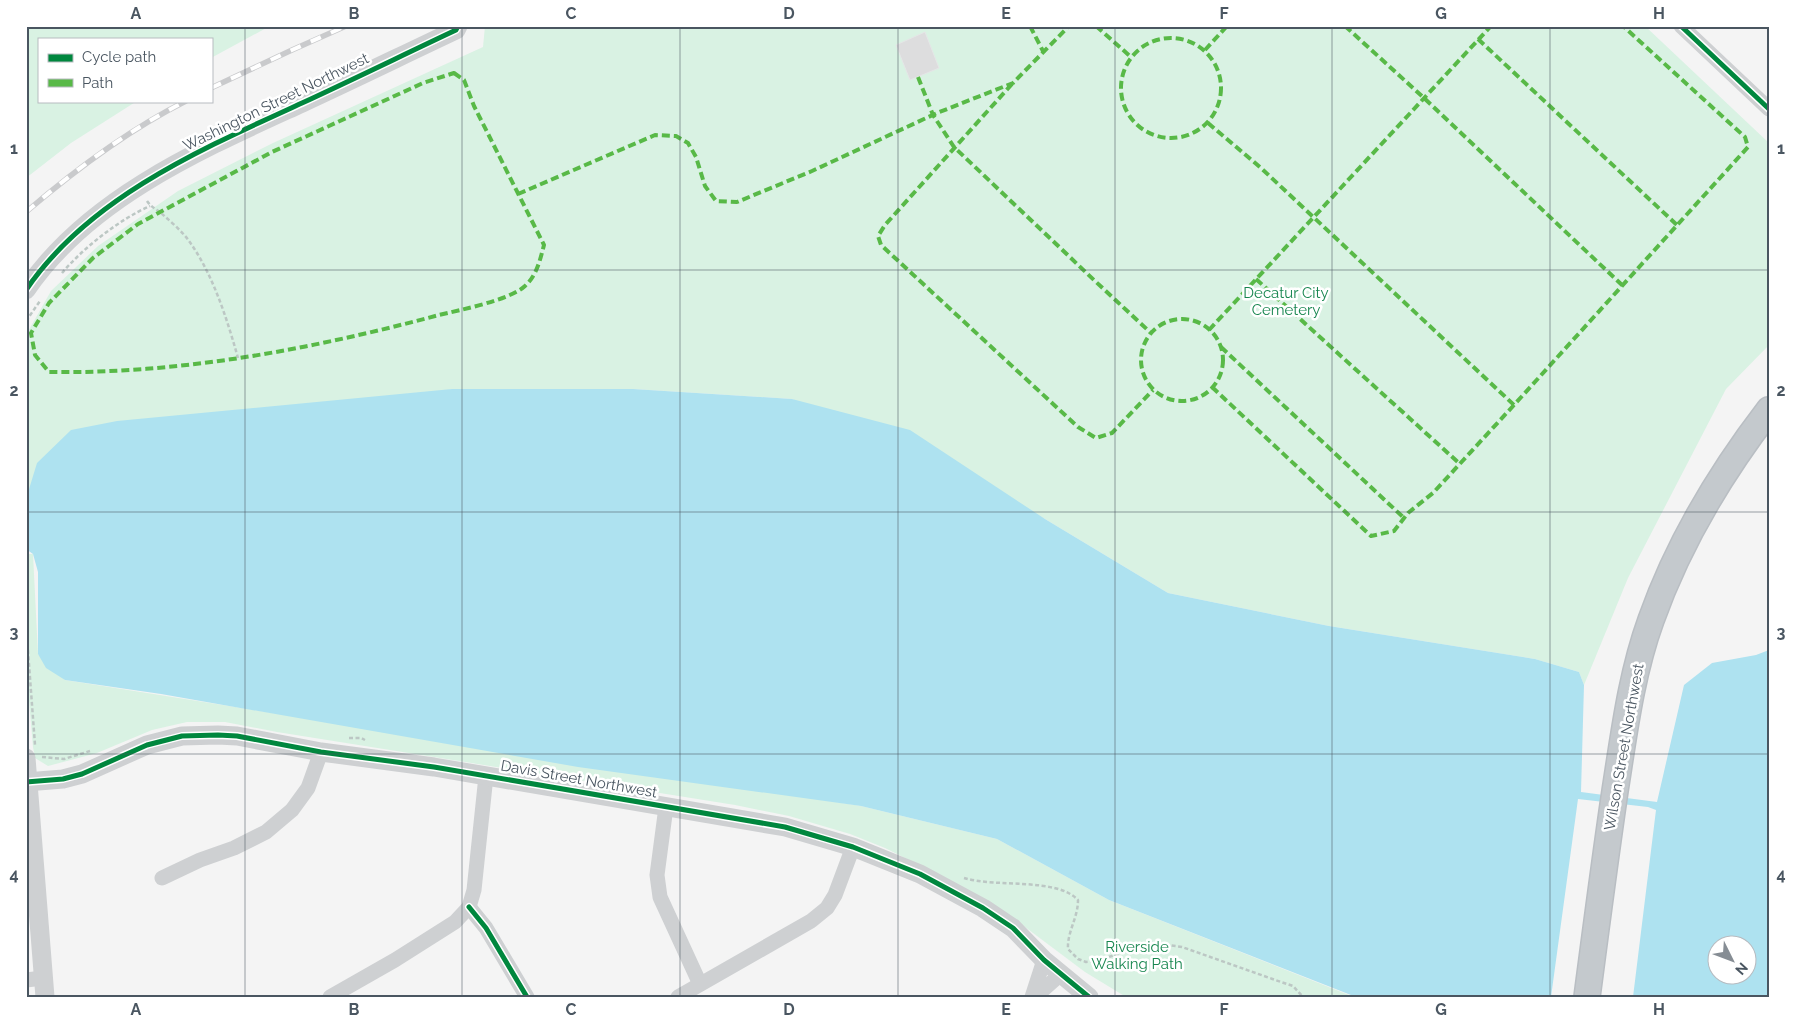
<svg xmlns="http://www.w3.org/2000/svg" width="1795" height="1023" font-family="Raleway,sans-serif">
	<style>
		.green { fill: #d9f2e3 }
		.water { fill: #aee2f0; fill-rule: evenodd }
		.building { fill: #ddddde; stroke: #e5e6e7 }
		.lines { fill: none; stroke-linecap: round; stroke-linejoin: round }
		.trunk-casing { stroke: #b9bec3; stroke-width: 28 }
		.path { stroke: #bcc7c4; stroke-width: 2.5; stroke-dasharray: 4 2.5; stroke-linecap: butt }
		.minor { stroke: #ced0d2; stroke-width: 15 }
		.tertiary { stroke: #ced0d2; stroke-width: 19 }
		.trunk { stroke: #c4c9cd; stroke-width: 25 }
		.rail-casing { stroke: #c9cacc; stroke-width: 5.5 }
		.rail { stroke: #fff; stroke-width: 4; stroke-dasharray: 11; stroke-linecap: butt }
		.quiet { stroke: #58b947; stroke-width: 4; stroke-dasharray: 8 4; stroke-linecap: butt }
		.cycleway-casing { stroke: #fff; stroke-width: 8 }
		.cycleway { stroke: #00873e; stroke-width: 5 }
		.grid { fill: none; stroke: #4a5661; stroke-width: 1; stroke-opacity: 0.55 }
		.labels { text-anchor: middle; stroke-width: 5; stroke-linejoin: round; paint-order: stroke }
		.street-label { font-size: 15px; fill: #4a5661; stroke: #fff }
		.park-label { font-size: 15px; fill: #17864f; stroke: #fff }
		.neatline { fill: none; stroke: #4a5661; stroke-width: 2 }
		.grid-label { font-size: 16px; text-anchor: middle; font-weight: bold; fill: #4a5661 }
	</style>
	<rect width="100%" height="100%" fill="#f4f4f4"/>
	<!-- green -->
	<g class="green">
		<path d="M 26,26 L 270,26 L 211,58 L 211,39 L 39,39 L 39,101 L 137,101 L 71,143 L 26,178 Z"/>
		<path d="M 485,26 L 1645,26 L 1769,143 L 1769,345 L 1726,389 L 1628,578 L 1584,685 L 1579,672 L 1535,659 L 1329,626 L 1168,593 L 1045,519 L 792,399 L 633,389 L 452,389 L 26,499 L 26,335 L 51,291 L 98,246 L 178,191 L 273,143 L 483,47 Z"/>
		<path d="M 26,554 L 33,554 L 38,654 L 65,680 L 861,806 L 997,839 L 1109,900 L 1354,997 L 1126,997 L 1085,972 L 1009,915 L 947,879 L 885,848 L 850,834 L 789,816 L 735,805 L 277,732 L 225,722 L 187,722 L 152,730 L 97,753 L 48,766 L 35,758 L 33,747 L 26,666 Z"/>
	</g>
	<!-- water -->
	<path class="water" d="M 452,389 L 633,389 L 792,399 L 910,430 L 1045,519 L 1168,593 L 1329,626 L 1535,659 L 1579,672 L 1584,685 L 1581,792 L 1657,802 L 1684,685 L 1712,663 L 1756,655 L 1769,650 L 1769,997 L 1633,997 L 1656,810 L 1648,807 L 1578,799 L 1551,997 L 1356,997 L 1109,900 L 997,839 L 861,806 L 578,767 L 161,694 L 65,680 L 46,668 L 38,654 L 38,572 L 33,554 L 26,549 L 26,499 L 37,463 L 71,430 L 117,421 ZM 1718,946 L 1748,946 L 1748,976 L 1718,976 Z"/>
	<!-- building -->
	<path class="building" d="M 925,32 L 939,68 L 910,80 L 896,45 Z"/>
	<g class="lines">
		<defs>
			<path id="trunk" d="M 1587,997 C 1596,928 1605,859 1615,791 C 1624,734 1631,675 1651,620 C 1678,544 1719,475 1769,410"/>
		</defs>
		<!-- trunk casing -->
		<use href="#trunk" class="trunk-casing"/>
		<!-- path -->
		<g class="path">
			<path d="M 147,201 C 151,207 156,209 161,213 C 170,221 182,231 189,241 C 213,274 227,319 238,358"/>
			<path d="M 62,273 C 83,248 120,219 150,206"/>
			<path d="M 26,321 L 40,301"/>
			<path d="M 26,624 L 35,745"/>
			<path d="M 349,738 L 361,738 L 365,740"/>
			<path d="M 42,757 L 64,759 L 90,751"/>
			<path d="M 964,878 C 997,888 1056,877 1078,900 C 1078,918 1067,932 1068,949 L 1078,959 L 1086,962 L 1098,961 L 1142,945 L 1161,944 L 1182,947 L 1281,982 L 1293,986 L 1303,997"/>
		</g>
		<!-- minor -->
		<g class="minor">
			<path d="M 1681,26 L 1769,109"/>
			<path d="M 666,807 L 657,875 L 660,897 L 700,984"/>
			<path d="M 162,878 L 200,860 L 234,848 L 266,832 L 292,810 L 308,788 L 321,752"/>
			<path d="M 469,907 L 486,928 L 527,997"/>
			<path d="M 26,980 L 43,978"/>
			<path d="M 330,997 L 395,960 L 455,922 L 469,907 L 474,890 L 486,776"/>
			<path d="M 678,997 L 811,921 L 827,908 L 835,895 L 853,847"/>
			<path d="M 1032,997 L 1044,960"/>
			<path d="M 1035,997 L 1062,973"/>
		</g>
		<!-- tertiary -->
		<g class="tertiary">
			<path d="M 26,290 C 89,197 204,148 302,103 C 354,79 405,54 456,30 L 458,26"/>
			<path d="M 26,758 L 45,997"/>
			<path d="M 26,782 L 63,779 L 82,774 L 147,745 L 182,736 L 218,735 L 237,736 L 321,752 L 434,767 L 785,827 L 853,847 L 920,874 L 983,908 L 1013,928 L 1044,960 L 1089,997"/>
		</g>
		<!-- trunk -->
		<use href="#trunk" class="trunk"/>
		<defs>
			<g id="rail">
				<path d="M 211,88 L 292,50 L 346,26"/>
				<path d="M 26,212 C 75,170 128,130 186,101"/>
			</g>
		</defs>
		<!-- rail casing -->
		<use href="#rail" class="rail-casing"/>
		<!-- rail -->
		<use href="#rail" class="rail"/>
		<!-- quiet -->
		<g class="quiet">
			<path d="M 1030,26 L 1044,53"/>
			<path d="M 1096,26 L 1131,57"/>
			<path d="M 1345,26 L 1424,98 L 1623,286"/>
			<circle cx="1171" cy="88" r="50"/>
			<path d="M 1478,39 L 1678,226"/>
			<path d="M 1205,50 L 1227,26"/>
			<path d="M 454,73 L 464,80 L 474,106 L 544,245 C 540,260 537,275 525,286 C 510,300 460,310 439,315 C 312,349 181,374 49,372 L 35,355 L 31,333 L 49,303 L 93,258 L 138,224 L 272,152 L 423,83 Z"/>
			<path d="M 918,77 L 933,115 L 954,147 L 1095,281 L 1151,333"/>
			<path d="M 1012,84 L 885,225 L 878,236 L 881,245 L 1078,427 L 1096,438 L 1112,433 L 1153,390"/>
			<path d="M 1208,123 L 1261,168 L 1514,405"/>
			<path d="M 518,194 L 655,135 L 676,136 L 688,143 L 696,157 L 705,186 L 716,201 L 737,202 L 812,171 L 937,113 L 1013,83 L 1069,26"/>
			<path d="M 1256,279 L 1460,464"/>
			<circle cx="1182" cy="360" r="41"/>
			<path d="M 1209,330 L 1491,26"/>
			<path d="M 1221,347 L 1404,518"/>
			<path d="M 1212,387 L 1371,536 L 1394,531 L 1408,513 L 1433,493 L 1514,405 L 1748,147 L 1745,137 L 1623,26"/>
		</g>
		<defs>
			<g id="cycleway">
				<path d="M 1681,26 L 1769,109"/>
				<path d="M 26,290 C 89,197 204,148 302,103 C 354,79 405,54 456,30 L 458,26"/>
				<path d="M 26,782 L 63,779 L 82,774 L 147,745 L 182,736 L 218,735 L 237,736 L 321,752 L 434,767 L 785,827 L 853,847 L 920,874 L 983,908 L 1013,928 L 1044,960 L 1089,997"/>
				<path d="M 469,907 L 486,928 L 527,997"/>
			</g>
		</defs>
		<!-- cycleway casing -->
		<use href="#cycleway" class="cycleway-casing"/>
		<!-- cycleway -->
		<use href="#cycleway" class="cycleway"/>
	</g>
	<!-- grid -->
	<path class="grid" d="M 245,26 L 245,997M 462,26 L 462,997M 680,26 L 680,997M 898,26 L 898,997M 1115,26 L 1115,997M 1332,26 L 1332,997M 1550,26 L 1550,997M 26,270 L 1769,270M 26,512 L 1769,512M 26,754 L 1769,754"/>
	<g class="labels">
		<!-- street labels -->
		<g class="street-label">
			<text transform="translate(276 102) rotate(-26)" y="5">Washington Street Northwest</text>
			<text transform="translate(1624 747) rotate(-80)" y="5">Wilson Street Northwest</text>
			<text transform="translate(579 779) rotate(10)" y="5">Davis Street Northwest</text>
		</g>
		<!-- park labels -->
		<g class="park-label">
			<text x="1286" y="298">Decatur City<tspan x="1286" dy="17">Cemetery</tspan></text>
			<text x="1137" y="952">Riverside<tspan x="1137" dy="17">Walking Path</tspan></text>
		</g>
	</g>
	<!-- border -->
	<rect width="1795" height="1023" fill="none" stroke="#ffffff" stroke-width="55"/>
	<!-- legend -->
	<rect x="38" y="38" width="175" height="65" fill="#ffffff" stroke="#b7bbc0"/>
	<rect x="48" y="54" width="25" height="8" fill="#00873e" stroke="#b7bbc0"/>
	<text x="82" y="62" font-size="15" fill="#4a5661">Cycle path</text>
	<rect x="48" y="79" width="25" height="8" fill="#58b947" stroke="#b7bbc0"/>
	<text x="82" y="88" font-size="15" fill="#4a5661">Path</text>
	<!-- north arrow -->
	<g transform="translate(1732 960) rotate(132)"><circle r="24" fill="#ffffff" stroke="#b7bbc0"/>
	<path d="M0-4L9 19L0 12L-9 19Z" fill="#868d94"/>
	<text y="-8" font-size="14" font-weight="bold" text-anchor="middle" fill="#4a5661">N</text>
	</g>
	<rect x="28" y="28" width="1740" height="968" class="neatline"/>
	<g class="grid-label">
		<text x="136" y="19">A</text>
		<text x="354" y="19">B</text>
		<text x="571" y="19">C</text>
		<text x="789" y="19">D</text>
		<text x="1006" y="19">E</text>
		<text x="1224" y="19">F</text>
		<text x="1441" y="19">G</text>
		<text x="1659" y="19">H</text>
		<text x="14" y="154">1</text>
		<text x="1781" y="154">1</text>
		<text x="14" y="396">2</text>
		<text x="1781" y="396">2</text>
		<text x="14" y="638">3</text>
		<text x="1781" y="638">3</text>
		<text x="14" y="880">4</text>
		<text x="1781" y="880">4</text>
		<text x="136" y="1015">A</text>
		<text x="354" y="1015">B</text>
		<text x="571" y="1015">C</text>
		<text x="789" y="1015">D</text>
		<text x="1006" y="1015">E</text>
		<text x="1224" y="1015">F</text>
		<text x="1441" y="1015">G</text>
		<text x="1659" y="1015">H</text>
	</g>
</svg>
